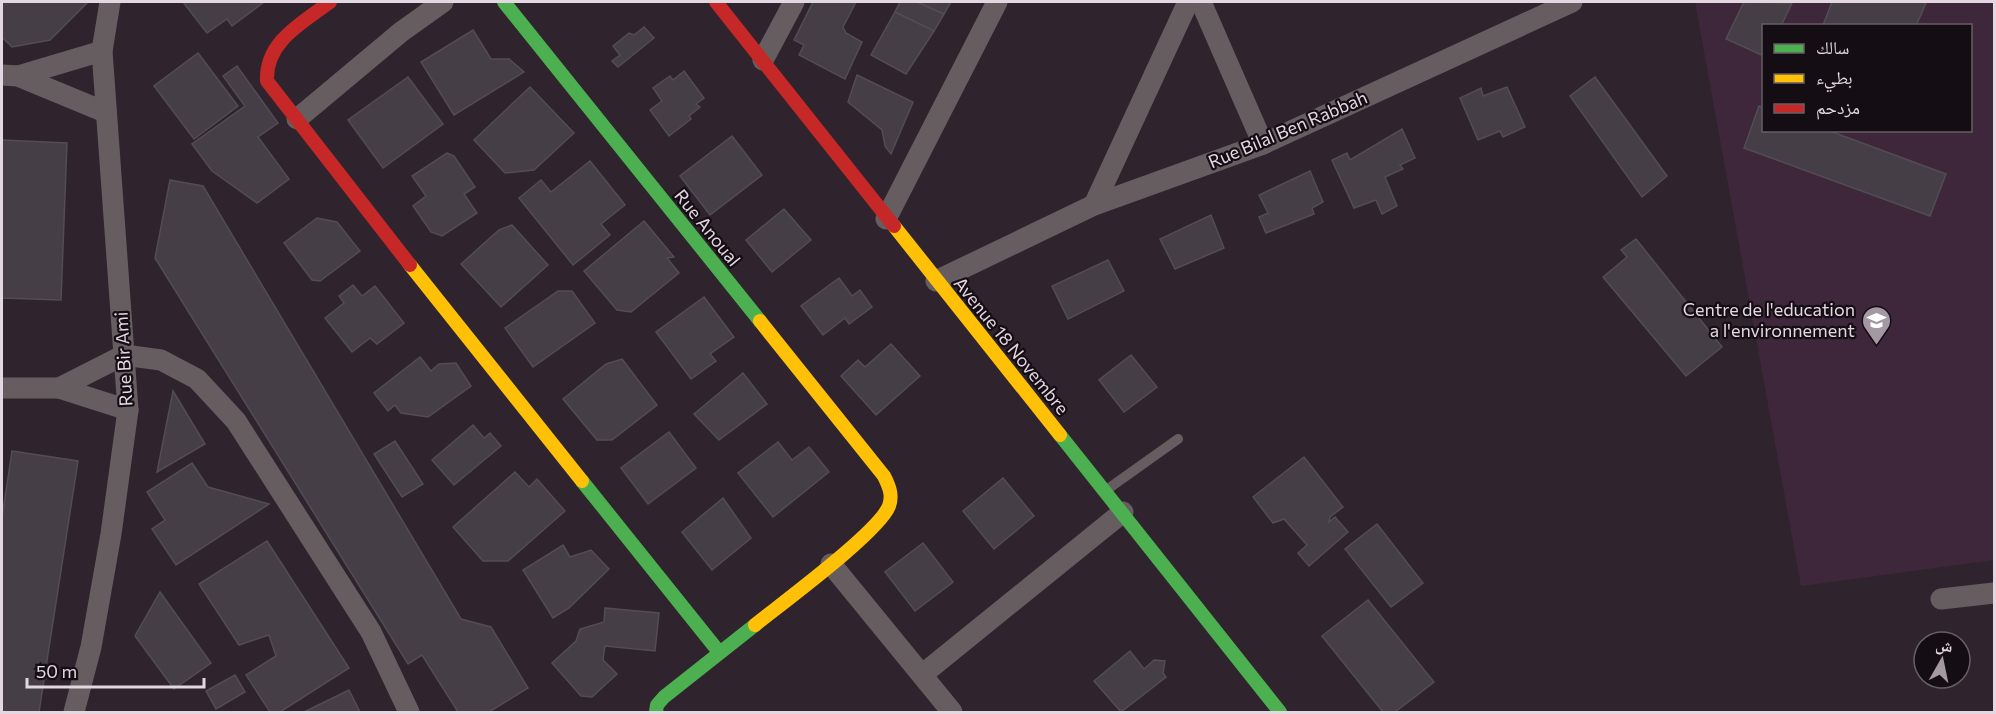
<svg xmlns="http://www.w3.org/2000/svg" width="1996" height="714" font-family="Commissioner,'Noto Naskh Arabic',sans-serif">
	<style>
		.built { fill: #3e273a; fill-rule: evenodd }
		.building { fill: #453e47; stroke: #524c55; stroke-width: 1.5 }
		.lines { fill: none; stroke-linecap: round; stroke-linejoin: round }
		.lane { stroke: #665d61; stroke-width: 10 }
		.street { stroke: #665d61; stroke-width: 21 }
		.fast { stroke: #4caf50; stroke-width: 14 }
		.slow { stroke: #ffc107; stroke-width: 14 }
		.jam { stroke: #c62828; stroke-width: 14 }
		.labels { text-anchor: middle; stroke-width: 4.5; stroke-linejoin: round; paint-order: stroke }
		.street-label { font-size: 18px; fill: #e3d7e1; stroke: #150d14 }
		.poi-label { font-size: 18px; fill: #e3d7e1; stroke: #150d14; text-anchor: end }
	</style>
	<rect width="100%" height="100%" fill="#2f242d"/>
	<!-- built -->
	<path class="built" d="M 1695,2 L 1994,2 L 1994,560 L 1801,586 ZM 1764,26 L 1970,26 L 1970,130 L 1764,130 Z"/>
	<!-- building -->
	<g class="building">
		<path d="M 2,2 L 88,2 L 50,40 L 12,47 L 2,37 Z"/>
		<path d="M 183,2 L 264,2 L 232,26 L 227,19 L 207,33 Z"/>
		<path d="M 813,2 L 856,2 L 843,27 L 846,33 L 862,42 L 845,79 L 799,55 L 804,45 L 794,40 Z"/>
		<path d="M 900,2 L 917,2 L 944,14 L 934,31 L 895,12 Z"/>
		<path d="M 917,2 L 951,2 L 944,14 Z"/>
		<path d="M 1744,2 L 1792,3 L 1781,26 L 1764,26 L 1764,56 L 1726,39 Z"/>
		<path d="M 1832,2 L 1922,2 L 1926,3 L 1916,26 L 1826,26 L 1823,25 Z"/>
		<path d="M 895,12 L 934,31 L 906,74 L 871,55 Z"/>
		<path d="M 644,27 L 654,38 L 618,67 L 612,61 L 620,55 L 613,46 L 629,33 L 634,35 Z"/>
		<path d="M 473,30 L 491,59 L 509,59 L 524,72 L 454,115 L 421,62 Z"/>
		<path d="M 198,53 L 238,106 L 194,139 L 154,86 Z"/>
		<path d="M 237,66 L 278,123 L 258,137 L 289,179 L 257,203 L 212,171 L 192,144 L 245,106 L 223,76 Z"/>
		<path d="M 684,71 L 704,98 L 696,104 L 700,107 L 689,116 L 691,119 L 669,136 L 650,110 L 662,101 L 653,88 L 670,76 L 673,80 Z"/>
		<path d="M 857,75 L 913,102 L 891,154 L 885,146 L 882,130 L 848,102 Z"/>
		<path d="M 408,77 L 443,124 L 383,168 L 348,120 Z"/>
		<path d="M 1595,77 L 1667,176 L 1642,197 L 1570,96 Z"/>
		<path d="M 530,87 L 574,133 L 534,170 L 505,173 L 474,140 Z"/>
		<path d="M 1507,87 L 1525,127 L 1503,137 L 1500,131 L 1478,140 L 1460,98 L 1481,88 L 1483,96 Z"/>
		<path d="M 1759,106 L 1764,108 L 1764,130 L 1827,130 L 1946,174 L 1930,216 L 1744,148 Z"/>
		<path d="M 1402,129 L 1415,158 L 1400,165 L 1403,169 L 1385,177 L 1397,206 L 1382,214 L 1376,200 L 1354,208 L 1332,160 L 1347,153 L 1350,160 Z"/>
		<path d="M 732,136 L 762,175 L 710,215 L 680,176 Z"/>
		<path d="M 2,140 L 67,143 L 61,300 L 2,298 Z"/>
		<path d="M 447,153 L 454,156 L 475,187 L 464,194 L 477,213 L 442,236 L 431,232 L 413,206 L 426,196 L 412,176 Z"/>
		<path d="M 590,161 L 625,205 L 601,224 L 610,235 L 573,265 L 519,198 L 541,180 L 551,192 Z"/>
		<path d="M 1310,171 L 1323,202 L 1312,208 L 1314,214 L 1266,233 L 1259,217 L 1268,213 L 1259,195 Z"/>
		<path d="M 170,180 L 203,186 L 461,619 L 491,627 L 528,688 L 489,712 L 458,712 L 422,655 L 408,664 L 155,258 Z"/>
		<path d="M 784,209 L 811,240 L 772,272 L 746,240 Z"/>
		<path d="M 1211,215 L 1224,248 L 1175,269 L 1160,239 Z"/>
		<path d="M 317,218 L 337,222 L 360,251 L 320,281 L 312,280 L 284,243 Z"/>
		<path d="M 644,221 L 674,257 L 667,258 L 679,273 L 631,312 L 617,310 L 584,271 Z"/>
		<path d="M 512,225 L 548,265 L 501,307 L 461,264 L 499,230 Z"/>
		<path d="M 1636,239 L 1722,347 L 1686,376 L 1603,277 L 1627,257 L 1621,250 Z"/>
		<path d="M 1108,260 L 1124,291 L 1068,319 L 1052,286 Z"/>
		<path d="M 839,278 L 852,296 L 860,290 L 872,307 L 849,324 L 845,318 L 823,335 L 801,306 Z"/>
		<path d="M 353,285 L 362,296 L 375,286 L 404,323 L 377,344 L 370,338 L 352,352 L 325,318 L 344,303 L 339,296 Z"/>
		<path d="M 558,291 L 572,291 L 595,323 L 533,367 L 505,328 Z"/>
		<path d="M 704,297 L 734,337 L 710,354 L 716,361 L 691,379 L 656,332 Z"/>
		<path d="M 891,344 L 920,376 L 876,415 L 841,376 L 858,360 L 865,367 Z"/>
		<path d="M 1131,355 L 1157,387 L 1124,412 L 1099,380 Z"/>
		<path d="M 420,357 L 431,371 L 439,364 L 456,363 L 471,386 L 428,417 L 401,413 L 395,405 L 388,411 L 374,393 Z"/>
		<path d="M 622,359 L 657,405 L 612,440 L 597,440 L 563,399 L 606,364 Z"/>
		<path d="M 743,373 L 767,404 L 719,440 L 694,414 Z"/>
		<path d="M 173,391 L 205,444 L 157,472 Z"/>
		<path d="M 473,425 L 484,438 L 490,433 L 501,446 L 454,485 L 432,460 Z"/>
		<path d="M 669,432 L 696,468 L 648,504 L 621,468 Z"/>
		<path d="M 395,441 L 423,484 L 402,497 L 374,454 Z"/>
		<path d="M 778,442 L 792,460 L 809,447 L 829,472 L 773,517 L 738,473 Z"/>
		<path d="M 12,451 L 78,461 L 39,712 L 2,712 L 2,518 Z"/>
		<path d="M 1304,457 L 1343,507 L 1330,517 L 1329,522 L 1335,517 L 1348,532 L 1309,566 L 1298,553 L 1307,545 L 1284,519 L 1273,523 L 1253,497 Z"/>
		<path d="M 192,463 L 208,487 L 269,504 L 176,565 L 152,529 L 165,520 L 147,492 Z"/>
		<path d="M 515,472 L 529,487 L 537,479 L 565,511 L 508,561 L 483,561 L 453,527 Z"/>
		<path d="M 1003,478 L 1034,516 L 994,549 L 963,511 Z"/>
		<path d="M 723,498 L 751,538 L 712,570 L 682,532 Z"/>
		<path d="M 1377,524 L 1423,583 L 1391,607 L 1345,549 Z"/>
		<path d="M 267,541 L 349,668 L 280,712 L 270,712 L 246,675 L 276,656 L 269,635 L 239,645 L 199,584 Z"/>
		<path d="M 923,543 L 953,582 L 915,611 L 885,572 Z"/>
		<path d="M 563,545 L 570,557 L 591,550 L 609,569 L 569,608 L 553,618 L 523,570 Z"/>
		<path d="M 160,592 L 211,663 L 174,689 L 135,636 Z"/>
		<path d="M 1368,600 L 1434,682 L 1395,712 L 1383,712 L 1322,636 Z"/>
		<path d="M 605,608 L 659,613 L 655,651 L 605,646 L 603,660 L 617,674 L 592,697 L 581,696 L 552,663 L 576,641 L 580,629 L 604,622 Z"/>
		<path d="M 1130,651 L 1144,669 L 1154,660 L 1165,661 L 1163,673 L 1166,677 L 1121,712 L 1094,681 Z"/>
		<path d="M 235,675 L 245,692 L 216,709 L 206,691 Z"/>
		<path d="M 349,690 L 360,712 L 304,712 Z"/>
	</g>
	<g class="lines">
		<!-- lane -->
		<path class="lane" d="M 1105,491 L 1178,439"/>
		<!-- street -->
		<g class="street">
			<path d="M 1201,2 L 1263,144"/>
			<path d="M 763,60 L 794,2"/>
			<path d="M 2,75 L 18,76 L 105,112"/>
			<path d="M 18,76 L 102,51"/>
			<path d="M 297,119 L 401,32 L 443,2"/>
			<path d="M 1094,205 L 1188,2"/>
			<path d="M 886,219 L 997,2"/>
			<path d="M 936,281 L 1094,205 L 1263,144 L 1572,2"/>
			<path d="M 2,388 L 59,388 L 128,410"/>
			<path d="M 59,388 L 124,355 L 161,360 L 197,379 L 236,421 L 371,632 L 409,712"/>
			<path d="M 831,564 L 952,712"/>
			<path d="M 1941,599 L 1994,593"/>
			<path d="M 923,674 L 1123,512"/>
			<path d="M 74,712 L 91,647 L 111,534 L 128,410 L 102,51 L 110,2"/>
		</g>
		<!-- fast -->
		<g class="fast">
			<path d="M 504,2 L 760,321"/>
			<path d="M 1060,435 L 1280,712"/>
			<path d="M 582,481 L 719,652"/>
			<path d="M 656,712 L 657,705 L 664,697 L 755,625"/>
		</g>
		<!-- slow -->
		<g class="slow">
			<path d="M 894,226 L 1060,435"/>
			<path d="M 410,265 L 582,481"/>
			<path d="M 755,625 C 781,604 879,532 889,506 C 893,495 889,486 884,476 L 760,321"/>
		</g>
		<!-- jam -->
		<g class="jam">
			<path d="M 330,2 C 302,23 265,42 267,81 L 410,265"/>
			<path d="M 716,2 L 894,226"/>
		</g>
	</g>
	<!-- icons -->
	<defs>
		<symbol id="school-pin" viewBox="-11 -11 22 30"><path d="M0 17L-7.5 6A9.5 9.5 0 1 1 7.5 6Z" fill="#a498a2" stroke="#150d14"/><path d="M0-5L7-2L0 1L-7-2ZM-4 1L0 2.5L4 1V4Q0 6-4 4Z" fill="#fff"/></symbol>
	</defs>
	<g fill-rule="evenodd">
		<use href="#school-pin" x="1860" y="304" width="33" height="45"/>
	</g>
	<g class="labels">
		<!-- street labels -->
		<g class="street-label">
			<text transform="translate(1288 130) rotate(-23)" y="6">Rue Bilal Ben Rabbah</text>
			<text transform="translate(707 228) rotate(51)" y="6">Rue Anoual</text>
			<text transform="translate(1011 346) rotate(51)" y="6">Avenue 18 Novembre</text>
			<text transform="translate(124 359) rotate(-93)" y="6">Rue Bir Ami</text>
		</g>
		<!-- poi labels -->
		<g class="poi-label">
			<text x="1855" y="316">Centre de l'education<tspan x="1855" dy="21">a l'environnement</tspan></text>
		</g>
	</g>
	<!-- border -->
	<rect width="1996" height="714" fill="none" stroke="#e3d7e1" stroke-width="6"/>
	<!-- legend -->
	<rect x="1762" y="24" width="210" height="108" fill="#150d14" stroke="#675e66" stroke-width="1.5"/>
	<rect x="1774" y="44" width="30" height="9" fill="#4caf50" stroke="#675e66" stroke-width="1.5"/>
	<text x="1816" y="54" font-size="18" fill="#e3d7e1">سالك</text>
	<rect x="1774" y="74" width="30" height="9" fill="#ffc107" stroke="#675e66" stroke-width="1.5"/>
	<text x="1816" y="84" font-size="18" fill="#e3d7e1">بطيء</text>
	<rect x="1774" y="104" width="30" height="9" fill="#c62828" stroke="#675e66" stroke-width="1.5"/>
	<text x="1816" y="114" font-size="18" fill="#e3d7e1">مزدحم</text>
	<!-- north arrow -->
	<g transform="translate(1942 660) rotate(9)"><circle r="28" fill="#150d14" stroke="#675e66" stroke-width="1.5"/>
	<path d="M0-4.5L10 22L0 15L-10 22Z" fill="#a498a2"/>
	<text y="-9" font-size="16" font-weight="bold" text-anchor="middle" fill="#e3d7e1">ش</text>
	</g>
	<!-- scale -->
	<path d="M27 678v9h177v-9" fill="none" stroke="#e3d7e1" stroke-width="3"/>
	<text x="36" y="678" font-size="18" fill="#e3d7e1" stroke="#150d14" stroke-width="4.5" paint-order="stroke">50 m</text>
</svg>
